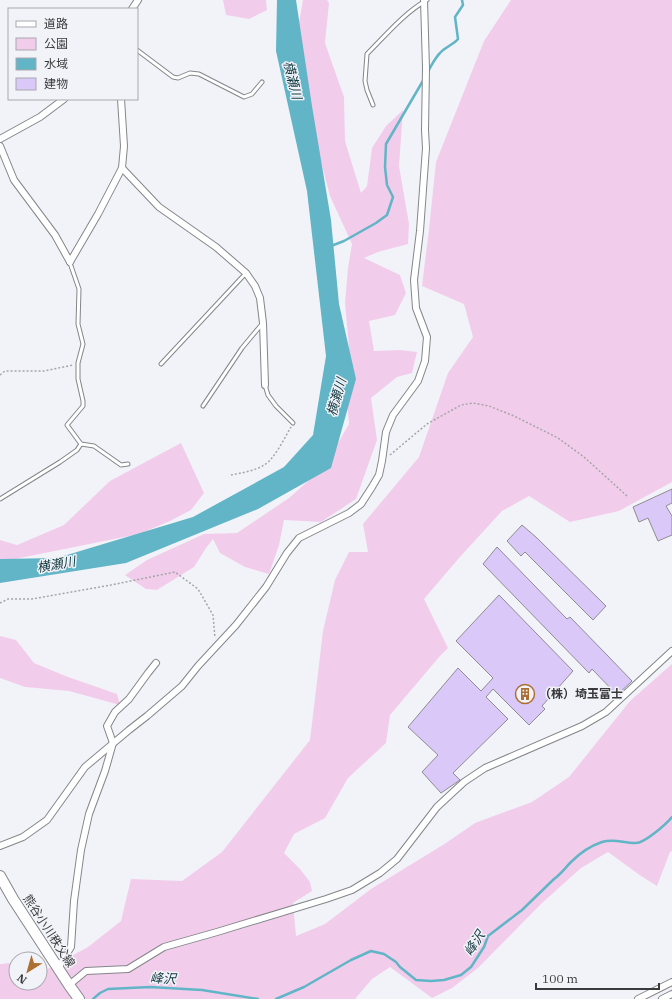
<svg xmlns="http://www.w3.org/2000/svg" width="672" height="999" font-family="'IBM Plex Serif','Noto Sans JP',serif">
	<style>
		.green { fill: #f2cdeb }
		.water { fill: #61b5c6 }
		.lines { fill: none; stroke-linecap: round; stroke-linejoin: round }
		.stream { stroke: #61b5c6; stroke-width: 2.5 }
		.building { fill: #dac8f8; stroke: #8e8c91 }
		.lane-casing { stroke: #84868a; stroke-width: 5 }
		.street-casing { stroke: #84868a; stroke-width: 8 }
		.primary-casing { stroke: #84868a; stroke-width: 12 }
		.path { stroke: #a5a5a9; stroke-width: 1.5; stroke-dasharray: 2 2; stroke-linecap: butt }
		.lane { stroke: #fff; stroke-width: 3 }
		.street { stroke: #fff; stroke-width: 6 }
		.primary { stroke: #fff; stroke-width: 10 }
		.labels { text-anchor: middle; stroke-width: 3; stroke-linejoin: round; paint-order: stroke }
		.poi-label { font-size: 12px; font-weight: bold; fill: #3a3a3c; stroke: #f2f3f8; text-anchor: start }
		.street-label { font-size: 12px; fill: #3a3a3c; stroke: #f2f3f8 }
		.water-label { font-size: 13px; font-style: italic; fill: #103940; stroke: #f2f3f8 }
	</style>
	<rect width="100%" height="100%" fill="#f2f3f8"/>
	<!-- green -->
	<g class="green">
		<path d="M 223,0 L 266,0 L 267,10 L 249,19 L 226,15 Z"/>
		<path d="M 303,0 L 327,0 L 329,3 L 325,43 L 344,97 L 345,141 L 361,193 L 367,186 L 372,148 L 386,126 L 403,110 L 399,166 L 409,224 L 408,244 L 378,252 L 364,258 L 400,275 L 406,293 L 395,315 L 369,321 L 374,351 L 400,350 L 417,352 L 412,373 L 397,377 L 371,398 L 377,440 L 356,499 L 321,522 L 284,520 L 279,545 L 269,574 L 245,567 L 220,553 L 213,539 L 206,548 L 194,567 L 157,590 L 146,589 L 125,575 L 147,560 L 204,534 L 237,533 L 289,498 L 324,467 L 349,424 L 346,388 L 349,347 L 345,303 L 348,268 L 352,244 L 330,196 L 306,106 L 294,51 Z"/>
		<path d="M 511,0 L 672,0 L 672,482 L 619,511 L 570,522 L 529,496 L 502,511 L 459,558 L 424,599 L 448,648 L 440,656 L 390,715 L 386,743 L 348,778 L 325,818 L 294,834 L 284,853 L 300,869 L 310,882 L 312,891 L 293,903 L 296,936 L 325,924 L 371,889 L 446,843 L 475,823 L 532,802 L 569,777 L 630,701 L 672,664 L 672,851 L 670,852 L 657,886 L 641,876 L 608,852 L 581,868 L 542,903 L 478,968 L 452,988 L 432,998 L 390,967 L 372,979 L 355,999 L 0,999 L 0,964 L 10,963 L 16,965 L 16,983 L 40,983 L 40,972 L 42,972 L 88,947 L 121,921 L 131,879 L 182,881 L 222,852 L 310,740 L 323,631 L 335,580 L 349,552 L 368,552 L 363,524 L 419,457 L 448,373 L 473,337 L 464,304 L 422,286 L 429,229 L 436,162 L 484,41 Z"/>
		<path d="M 181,443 L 204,493 L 191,510 L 170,521 L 139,534 L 0,562 L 0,540 L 17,545 L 64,525 L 110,481 Z"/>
		<path d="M 0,636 L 16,640 L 34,663 L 68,677 L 117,694 L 120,705 L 69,691 L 25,687 L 0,678 Z"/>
	</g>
	<!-- water -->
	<path class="water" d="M 277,0 L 296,0 L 312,106 L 331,220 L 339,304 L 356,379 L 331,468 L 258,509 L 126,563 L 0,583 L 0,559 L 57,558 L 193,517 L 284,467 L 313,435 L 326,356 L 307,191 L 276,51 Z"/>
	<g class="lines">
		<!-- stream -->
		<g class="stream">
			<path d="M 427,73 C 431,67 434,59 440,53 C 445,47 453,45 458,39 L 455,17 L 463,5 L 462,0"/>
			<path d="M 331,246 L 344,241 L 376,223 L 387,215 L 393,197 L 387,185 L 385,167 L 386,144 L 424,79"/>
			<path d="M 93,999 L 100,993 L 108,989 L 150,987 L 202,990 L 258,999"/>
			<path d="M 276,999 L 304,987 L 351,960 L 371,951 L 384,954 L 396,962 L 400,967 L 416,980 L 431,981 L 444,980 L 461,975 L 471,967 L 484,947 L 488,936 L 522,910 L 554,879 C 561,874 565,868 571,862 C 580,853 590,846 602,842 C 614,838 623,843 635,843 C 644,844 666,824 672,817"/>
		</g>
	</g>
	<!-- building -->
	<g class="building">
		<path d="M 672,489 L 672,503 L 666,506 L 672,516 L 672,535 L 658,541 L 648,518 L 639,522 L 633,507 Z"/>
		<path d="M 522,525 L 537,538 L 606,606 L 593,620 L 525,552 L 521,556 L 507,541 Z"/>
		<path d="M 497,547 L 567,619 L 570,617 L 607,655 L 632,681 L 617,695 L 592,669 L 589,673 L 483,564 Z"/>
		<path d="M 499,595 L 573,671 L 542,706 L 545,709 L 529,725 L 493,689 L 486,697 L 508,719 L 453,773 L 460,780 L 441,793 L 422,772 L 438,755 L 408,727 L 458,668 L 481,691 L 493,678 L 456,641 Z"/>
	</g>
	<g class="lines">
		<defs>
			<g id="lane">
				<path d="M 137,50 L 173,77 L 178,78 L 190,73 L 199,74 L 244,97 L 252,94 L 262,82"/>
				<path d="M 373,105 L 367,90 L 365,81 L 367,54 C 386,35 404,13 427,0"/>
				<path d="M 70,263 L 79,289 L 78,324 L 83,344 L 78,363 L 78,379 L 83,401 L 83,406 L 67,425 L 81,444 L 94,446 L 121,465 L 128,464"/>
				<path d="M 161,364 L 246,273"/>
				<path d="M 265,385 L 268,395 L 276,406 L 293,423"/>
				<path d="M 203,406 L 242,348 L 262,324"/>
				<path d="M 0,499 L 60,462 L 77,450 L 81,444"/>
			</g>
			<g id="street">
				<path d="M 132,9 L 138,0"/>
				<path d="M 0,139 L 40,117 L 64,99"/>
				<path d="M 0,146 L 14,180 L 55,235 L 70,262"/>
				<path d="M 122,168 L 159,207 L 216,247 L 246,273 L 255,286 L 260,298 L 263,323 L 265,385"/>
				<path d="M 70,262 L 98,214 L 122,168 L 124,146 L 121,99"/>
				<path d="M 0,846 L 23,837 L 47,820 L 85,767 L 129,730 L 147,716 L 182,686 L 198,666 L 236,625 L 266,587 L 287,553 L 299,538 L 349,513 L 361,504 L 372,487 L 379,475 L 382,461 L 386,432 L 393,415 L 418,381 L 425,361 L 427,337 L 416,308 L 414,280 L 420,231 L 426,148 L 425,130 L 426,68 L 424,0"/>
				<path d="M 58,968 L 71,947 L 74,901 L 81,850 L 89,814 L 105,771 L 113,743 L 107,726 L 115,712 L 129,699 L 148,673 L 156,663"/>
				<path d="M 69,985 L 86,971 L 128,969 L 164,947 L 217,932 L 326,899 L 352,890 L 380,873 L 397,859 L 437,807 L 464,782 L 485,768 L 582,726 L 606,712 L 672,651"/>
				<path d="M 638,999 L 672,982"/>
				<path d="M 662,999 L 672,994"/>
			</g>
			<path id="primary" d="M 0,876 L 13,899 L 69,985 L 79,999"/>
		</defs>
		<!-- lane casing -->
		<use href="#lane" class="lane-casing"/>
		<!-- street casing -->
		<use href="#street" class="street-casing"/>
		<!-- primary casing -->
		<use href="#primary" class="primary-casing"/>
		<!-- path -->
		<g class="path">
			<path d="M 0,375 L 5,371 L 44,371 L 73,365"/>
			<path d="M 390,455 L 427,424 L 461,405 L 473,403 L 489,406 L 514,416 L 558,438 L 584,457 L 627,496"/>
			<path d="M 231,475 C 241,473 255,471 264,465 C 274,460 285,437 291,427"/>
			<path d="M 0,603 L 8,599 L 32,599 L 111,585 L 175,572 L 198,589 L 213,615 L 215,638"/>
		</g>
		<!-- lane -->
		<use href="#lane" class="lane"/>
		<!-- street -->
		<use href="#street" class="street"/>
		<!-- primary -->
		<use href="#primary" class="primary"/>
	</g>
	<!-- icons -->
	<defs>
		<symbol id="building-ring" viewBox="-11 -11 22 22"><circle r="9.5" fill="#f2f3f8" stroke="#ac7033" stroke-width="1.5"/><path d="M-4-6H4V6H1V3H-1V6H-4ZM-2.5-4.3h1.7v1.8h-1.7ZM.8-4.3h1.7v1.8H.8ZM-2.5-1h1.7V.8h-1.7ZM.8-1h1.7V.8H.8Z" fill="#ac7033"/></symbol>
	</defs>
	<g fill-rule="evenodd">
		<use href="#building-ring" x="514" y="683" width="22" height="22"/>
	</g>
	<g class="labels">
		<!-- poi labels -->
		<g class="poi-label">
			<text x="539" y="698">（株）埼玉富士</text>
		</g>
		<!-- street labels -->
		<g class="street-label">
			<text transform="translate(49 931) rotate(57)" y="4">熊谷小川秩父線</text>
		</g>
		<!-- water labels -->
		<g class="water-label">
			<text transform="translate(293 80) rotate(76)" y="5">横瀬川</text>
			<text transform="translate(336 397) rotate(-74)" y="5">横瀬川</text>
			<text transform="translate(56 564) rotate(-10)" y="5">横瀬川</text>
			<text transform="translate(474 943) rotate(-57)" y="5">峰沢</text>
			<text transform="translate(163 978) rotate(2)" y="5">峰沢</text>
		</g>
	</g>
	<!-- legend -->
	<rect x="8" y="8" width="130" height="92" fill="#f2f3f8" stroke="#a8a9ad"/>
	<rect x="16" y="21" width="20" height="6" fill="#ffffff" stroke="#a8a9ad"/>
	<text x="44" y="28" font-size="12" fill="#3a3a3c">道路</text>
	<rect x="16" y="38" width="20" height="12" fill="#f2cdeb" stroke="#a8a9ad"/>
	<text x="44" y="48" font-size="12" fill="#3a3a3c">公園</text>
	<rect x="16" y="58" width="20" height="12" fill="#61b5c6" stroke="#a8a9ad"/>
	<text x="44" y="68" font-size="12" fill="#3a3a3c">水域</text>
	<rect x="16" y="78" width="20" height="12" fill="#dac8f8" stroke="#a8a9ad"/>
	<text x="44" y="88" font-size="12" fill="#3a3a3c">建物</text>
	<!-- north arrow -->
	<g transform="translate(28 971) rotate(217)"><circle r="19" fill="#f2f3f8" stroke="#a8a9ad"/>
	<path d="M0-3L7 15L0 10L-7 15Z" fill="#ac7033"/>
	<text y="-6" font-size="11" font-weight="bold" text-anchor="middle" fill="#3a3a3c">N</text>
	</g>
	<!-- scale -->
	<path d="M536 983v6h123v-6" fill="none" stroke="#3a3a3c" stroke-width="2"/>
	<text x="542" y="983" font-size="12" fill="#3a3a3c" stroke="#f2f3f8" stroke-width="3" paint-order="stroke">100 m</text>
</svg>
